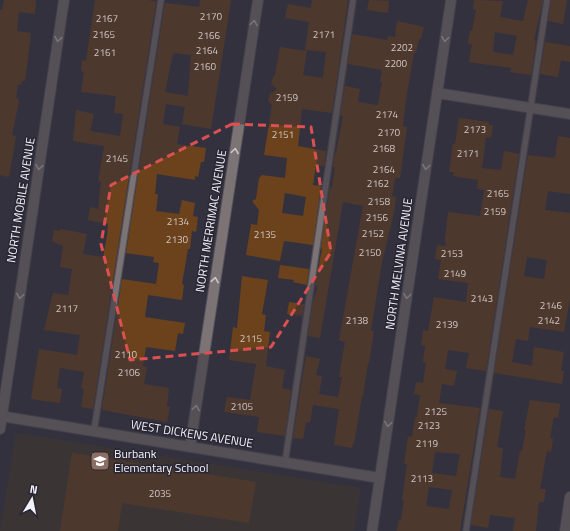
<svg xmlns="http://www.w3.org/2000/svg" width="570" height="531" font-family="'Titillium Web',sans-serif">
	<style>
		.education { fill: #423a29 }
		.building { fill: #6b421c; fill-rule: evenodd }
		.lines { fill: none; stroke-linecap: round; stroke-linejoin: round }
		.lane-casing { stroke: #53505c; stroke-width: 8 }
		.street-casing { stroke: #53505c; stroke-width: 12 }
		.lane { stroke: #7c7474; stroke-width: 5.5 }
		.street { stroke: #7c7474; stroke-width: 10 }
		.oneway { stroke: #c9c6cb }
		.marked { fill: none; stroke: #dc5052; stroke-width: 3; stroke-dasharray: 8 5; stroke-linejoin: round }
		.labels { text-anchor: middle; stroke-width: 3; stroke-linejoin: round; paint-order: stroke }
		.number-label { font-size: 10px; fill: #d1c6c2 }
		.street-label { font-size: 12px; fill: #f3f2fa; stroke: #2a2734 }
		.poi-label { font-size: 12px; fill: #f3f2fa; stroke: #2a2734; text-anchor: start }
	</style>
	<rect width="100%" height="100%" fill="#34313e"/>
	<!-- education -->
	<path class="education" d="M 16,433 L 361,488 L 354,531 L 0,531 Z"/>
	<!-- building -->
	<g class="building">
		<path d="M 4,0 L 36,0 L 35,14 L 19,12 L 17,31 L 31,33 L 25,81 L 22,81 L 21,85 L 18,84 L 16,98 L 18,98 L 19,101 L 12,135 L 16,136 L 9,177 L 0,175 L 0,10 L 2,10 Z"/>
		<path d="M 95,0 L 149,0 L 156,2 L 93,409 L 81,407 L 84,389 L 81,388 L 84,372 L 60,368 L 57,388 L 62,389 L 60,403 L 31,399 L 39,349 L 77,355 L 80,335 L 44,330 L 53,293 L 68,295 L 72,269 L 60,267 L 63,246 L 52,241 L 54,230 L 60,231 L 61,229 L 87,234 L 83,254 L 103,257 L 107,236 L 108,224 L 88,220 L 90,207 L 98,209 L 101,182 L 98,181 L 104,146 L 73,141 L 76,110 L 94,114 L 90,131 L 120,136 L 123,114 L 114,113 L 116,96 L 81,92 L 84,72 L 81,71 L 82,60 L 86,61 Z"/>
		<path d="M 200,0 L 231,0 L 211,129 L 182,124 L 185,107 L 166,104 L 163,124 L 180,127 L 177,144 L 206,148 L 204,162 L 201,162 L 198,177 L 195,176 L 195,180 L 157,174 L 155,194 L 158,194 L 156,211 L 179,214 L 182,200 L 195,203 L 193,216 L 198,217 L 196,232 L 192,231 L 190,249 L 188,249 L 182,284 L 184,285 L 182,300 L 148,295 L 145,317 L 185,323 L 183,334 L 178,333 L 175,351 L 146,347 L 143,366 L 147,367 L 144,384 L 169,388 L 167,406 L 170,407 L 167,422 L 102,410 L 122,279 L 156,284 L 159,263 L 153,262 L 154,257 L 126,253 L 165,3 L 199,7 ZM 173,53 L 191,55 L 188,96 L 165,92 Z"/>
		<path d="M 312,0 L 348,0 L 332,113 L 302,109 L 298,146 L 326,151 L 324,166 L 316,165 L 313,185 L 321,186 L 313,245 L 284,241 L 280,261 L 246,255 L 251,224 L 257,225 L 259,210 L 252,201 L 256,199 L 259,178 L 262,175 L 285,178 L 287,158 L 264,155 L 272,105 L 268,101 L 270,94 L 277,89 L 271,84 L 273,77 L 275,75 L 280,47 L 307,51 L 303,75 L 323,78 L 326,52 L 305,50 L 309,22 L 285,18 L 288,4 L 311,8 ZM 285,193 L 306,197 L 303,216 L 282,213 Z"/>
		<path d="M 369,0 L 389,1 L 388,13 L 367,10 Z"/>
		<path d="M 474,0 L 503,1 L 500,17 L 523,21 L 528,0 L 543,0 L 534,40 L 536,41 L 531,75 L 510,72 L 511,68 L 469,62 L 472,44 L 468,44 L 470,31 L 472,31 L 476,10 L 473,9 ZM 495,32 L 517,36 L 513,55 L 493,52 Z"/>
		<path d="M 551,0 L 567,0 L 563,24 L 548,21 Z"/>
		<path d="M 397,21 L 424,27 L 421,39 L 419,39 L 416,53 L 414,53 L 406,99 L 403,126 L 407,127 L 400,178 L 395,178 L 392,196 L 396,197 L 394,213 L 382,262 L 371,331 L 374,331 L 369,363 L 368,363 L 363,397 L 362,396 L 354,444 L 353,444 L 352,448 L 334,445 L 339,409 L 313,405 L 310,423 L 306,422 L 303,439 L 293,438 L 306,356 L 320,359 L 316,375 L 322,376 L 319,394 L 338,397 L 342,377 L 339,377 L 345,342 L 339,340 L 363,206 L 343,202 L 320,338 L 308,336 L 312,305 L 318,286 L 315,286 L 322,249 L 321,247 L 330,187 L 332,188 L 335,167 L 333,167 L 335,153 L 336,153 L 343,116 L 340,115 L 345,86 L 360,89 L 358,102 L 378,105 L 382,82 L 380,82 L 382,70 L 348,64 L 352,34 L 387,40 L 388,36 L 395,37 Z"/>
		<path d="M 545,42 L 570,46 L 570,62 L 561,60 L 558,77 L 540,74 Z"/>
		<path d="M 459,118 L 489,122 L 489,125 L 493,125 L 491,138 L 486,137 L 482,168 L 501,170 L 504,151 L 519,154 L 486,371 L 466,368 L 469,353 L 448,350 L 445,369 L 457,371 L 454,386 L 442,384 L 439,403 L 480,408 L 460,531 L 397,531 L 399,519 L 401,520 L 404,500 L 402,500 L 407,464 L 404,464 L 408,436 L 412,437 L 415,417 L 417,417 L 420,395 L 414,394 L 416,382 L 423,383 L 426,363 L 423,362 L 425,346 L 421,345 L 423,330 L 428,331 L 434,297 L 466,302 L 468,283 L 438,279 L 441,260 L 435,259 L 437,245 L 446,246 L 445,240 L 448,212 L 480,216 L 484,190 L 477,189 L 478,180 L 453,176 L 454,172 L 449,172 L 453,144 L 455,144 ZM 435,452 L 460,454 L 456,476 L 432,473 ZM 429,487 L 452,490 L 449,509 L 426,506 Z"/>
		<path d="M 558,136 L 570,138 L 570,194 L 548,191 L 545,210 L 570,213 L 570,299 L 564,332 L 530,327 L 528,341 L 516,339 L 512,362 L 532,366 L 534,347 L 564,352 L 561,371 L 564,371 L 562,384 L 494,373 L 528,155 L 555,158 ZM 527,257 L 547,260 L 544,279 L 524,276 Z"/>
		<path d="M 280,265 L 309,269 L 307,285 L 293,282 L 294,280 L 278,278 Z"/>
		<path d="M 242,276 L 268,280 L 262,314 L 266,315 L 264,331 L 270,332 L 266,366 L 285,370 L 282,388 L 291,390 L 285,436 L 257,432 L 259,417 L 224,412 L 227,397 L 250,400 L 256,364 L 229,360 L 233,327 L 237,328 Z"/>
		<path d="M 289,302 L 304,304 L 302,316 L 287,314 Z"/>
		<path d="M 530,400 L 560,404 L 558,418 L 554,417 L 550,438 L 553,439 L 551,452 L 547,451 L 540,489 L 546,489 L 544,502 L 539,502 L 536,531 L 513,531 L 515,518 L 490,515 L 488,528 L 471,525 L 489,409 L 503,411 L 497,447 L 503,448 L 500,477 L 515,479 L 520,451 L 522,451 L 526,430 L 524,430 Z"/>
		<path d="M 72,453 L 256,482 L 249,523 L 122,503 L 118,531 L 60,531 Z"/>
	</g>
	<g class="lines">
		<defs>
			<g id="lane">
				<path d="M 94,431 L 161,0"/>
				<path d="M 285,463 L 353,0"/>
				<path d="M 466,531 L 547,0"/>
			</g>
			<g id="street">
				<path d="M 437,93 L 570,114"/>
				<path d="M 0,416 L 380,478"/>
				<path d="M 0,429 L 64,0"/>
				<path d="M 190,447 L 258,0"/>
				<path d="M 372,531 L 451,0"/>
				<path d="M 565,531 L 570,497"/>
			</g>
		</defs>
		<!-- lane casing -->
		<use href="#lane" class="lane-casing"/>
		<!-- street casing -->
		<use href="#street" class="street-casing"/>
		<!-- lane -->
		<use href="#lane" class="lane"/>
		<!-- street -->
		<use href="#street" class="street"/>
	</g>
	<!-- one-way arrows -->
	<defs><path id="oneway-chevron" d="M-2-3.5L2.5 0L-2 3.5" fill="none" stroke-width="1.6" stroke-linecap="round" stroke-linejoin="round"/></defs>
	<g class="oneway">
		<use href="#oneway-chevron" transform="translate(254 23) rotate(-81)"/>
		<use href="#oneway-chevron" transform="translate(58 39) rotate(99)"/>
		<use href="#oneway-chevron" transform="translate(445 39) rotate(98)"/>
		<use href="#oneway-chevron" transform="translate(235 151) rotate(-81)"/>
		<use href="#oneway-chevron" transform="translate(39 167) rotate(99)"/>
		<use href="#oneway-chevron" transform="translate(426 167) rotate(98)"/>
		<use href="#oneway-chevron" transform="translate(215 280) rotate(-81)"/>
		<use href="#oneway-chevron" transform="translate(20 296) rotate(99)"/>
		<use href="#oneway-chevron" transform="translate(407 296) rotate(98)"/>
		<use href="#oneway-chevron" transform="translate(196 408) rotate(-81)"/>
		<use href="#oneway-chevron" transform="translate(388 424) rotate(98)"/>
	</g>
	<!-- marked area -->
	<path d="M0 0H570V531H0ZM 232,124 L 311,127 L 331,252 L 271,347 L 130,360 L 101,244 L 111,185 Z" fill="#34313e" fill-opacity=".55" fill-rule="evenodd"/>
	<path class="marked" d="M 232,124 L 311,127 L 331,252 L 271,347 L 130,360 L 101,244 L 111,185 Z"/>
	<!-- icons -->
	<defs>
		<symbol id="school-square" viewBox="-11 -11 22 22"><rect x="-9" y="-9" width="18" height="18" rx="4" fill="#8d6e63" stroke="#2a2734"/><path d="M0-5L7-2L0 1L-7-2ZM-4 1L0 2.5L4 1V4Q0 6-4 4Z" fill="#fff"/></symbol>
	</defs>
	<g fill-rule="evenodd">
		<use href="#school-square" x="89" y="450" width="22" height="22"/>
	</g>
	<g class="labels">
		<!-- number labels -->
		<g class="number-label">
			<text x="211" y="20">2170</text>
			<text x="107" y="22">2167</text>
			<text x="104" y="38">2165</text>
			<text x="324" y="38">2171</text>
			<text x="209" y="39">2166</text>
			<text x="402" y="51">2202</text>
			<text x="207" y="54">2164</text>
			<text x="105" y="56">2161</text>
			<text x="396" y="67">2200</text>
			<text x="205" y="70">2160</text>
			<text x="287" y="101">2159</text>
			<text x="387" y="118">2174</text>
			<text x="475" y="133">2173</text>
			<text x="389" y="136">2170</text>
			<text x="283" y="138">2151</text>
			<text x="384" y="152">2168</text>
			<text x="468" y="157">2171</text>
			<text x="117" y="162">2145</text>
			<text x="384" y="173">2164</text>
			<text x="378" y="187">2162</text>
			<text x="498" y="197">2165</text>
			<text x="379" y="205">2158</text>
			<text x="495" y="215">2159</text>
			<text x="377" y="221">2156</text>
			<text x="178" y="225">2134</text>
			<text x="373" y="237">2152</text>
			<text x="265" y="238">2135</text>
			<text x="177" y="243">2130</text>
			<text x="370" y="256">2150</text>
			<text x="452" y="257">2153</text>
			<text x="455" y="277">2149</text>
			<text x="482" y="302">2143</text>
			<text x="551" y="309">2146</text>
			<text x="67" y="312">2117</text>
			<text x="357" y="324">2138</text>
			<text x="549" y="324">2142</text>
			<text x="447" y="328">2139</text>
			<text x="251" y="342">2115</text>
			<text x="126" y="358">2110</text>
			<text x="129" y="376">2106</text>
			<text x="242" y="410">2105</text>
			<text x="436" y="415">2125</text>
			<text x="429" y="429">2123</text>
			<text x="427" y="447">2119</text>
			<text x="422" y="482">2113</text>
			<text x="160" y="497">2035</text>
		</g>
		<!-- street labels -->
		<g class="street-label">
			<text transform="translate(21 200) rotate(-81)" y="4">NORTH MOBILE AVENUE</text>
			<text transform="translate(211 221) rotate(-81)" y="4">NORTH MERRIMAC AVENUE</text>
			<text transform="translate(399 264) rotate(-82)" y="4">NORTH MELVINA AVENUE</text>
			<text transform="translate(192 434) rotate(9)" y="4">WEST DICKENS AVENUE</text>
		</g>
		<!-- poi labels -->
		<g class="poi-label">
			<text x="114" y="458">Burbank<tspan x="114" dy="14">Elementary School</tspan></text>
		</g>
	</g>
	<!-- north arrow -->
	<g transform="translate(32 499) rotate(10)" stroke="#2a2734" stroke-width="3" paint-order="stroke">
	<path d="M0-3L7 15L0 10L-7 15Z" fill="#f3f2fa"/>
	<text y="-6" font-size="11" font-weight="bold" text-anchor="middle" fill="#f3f2fa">N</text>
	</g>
</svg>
